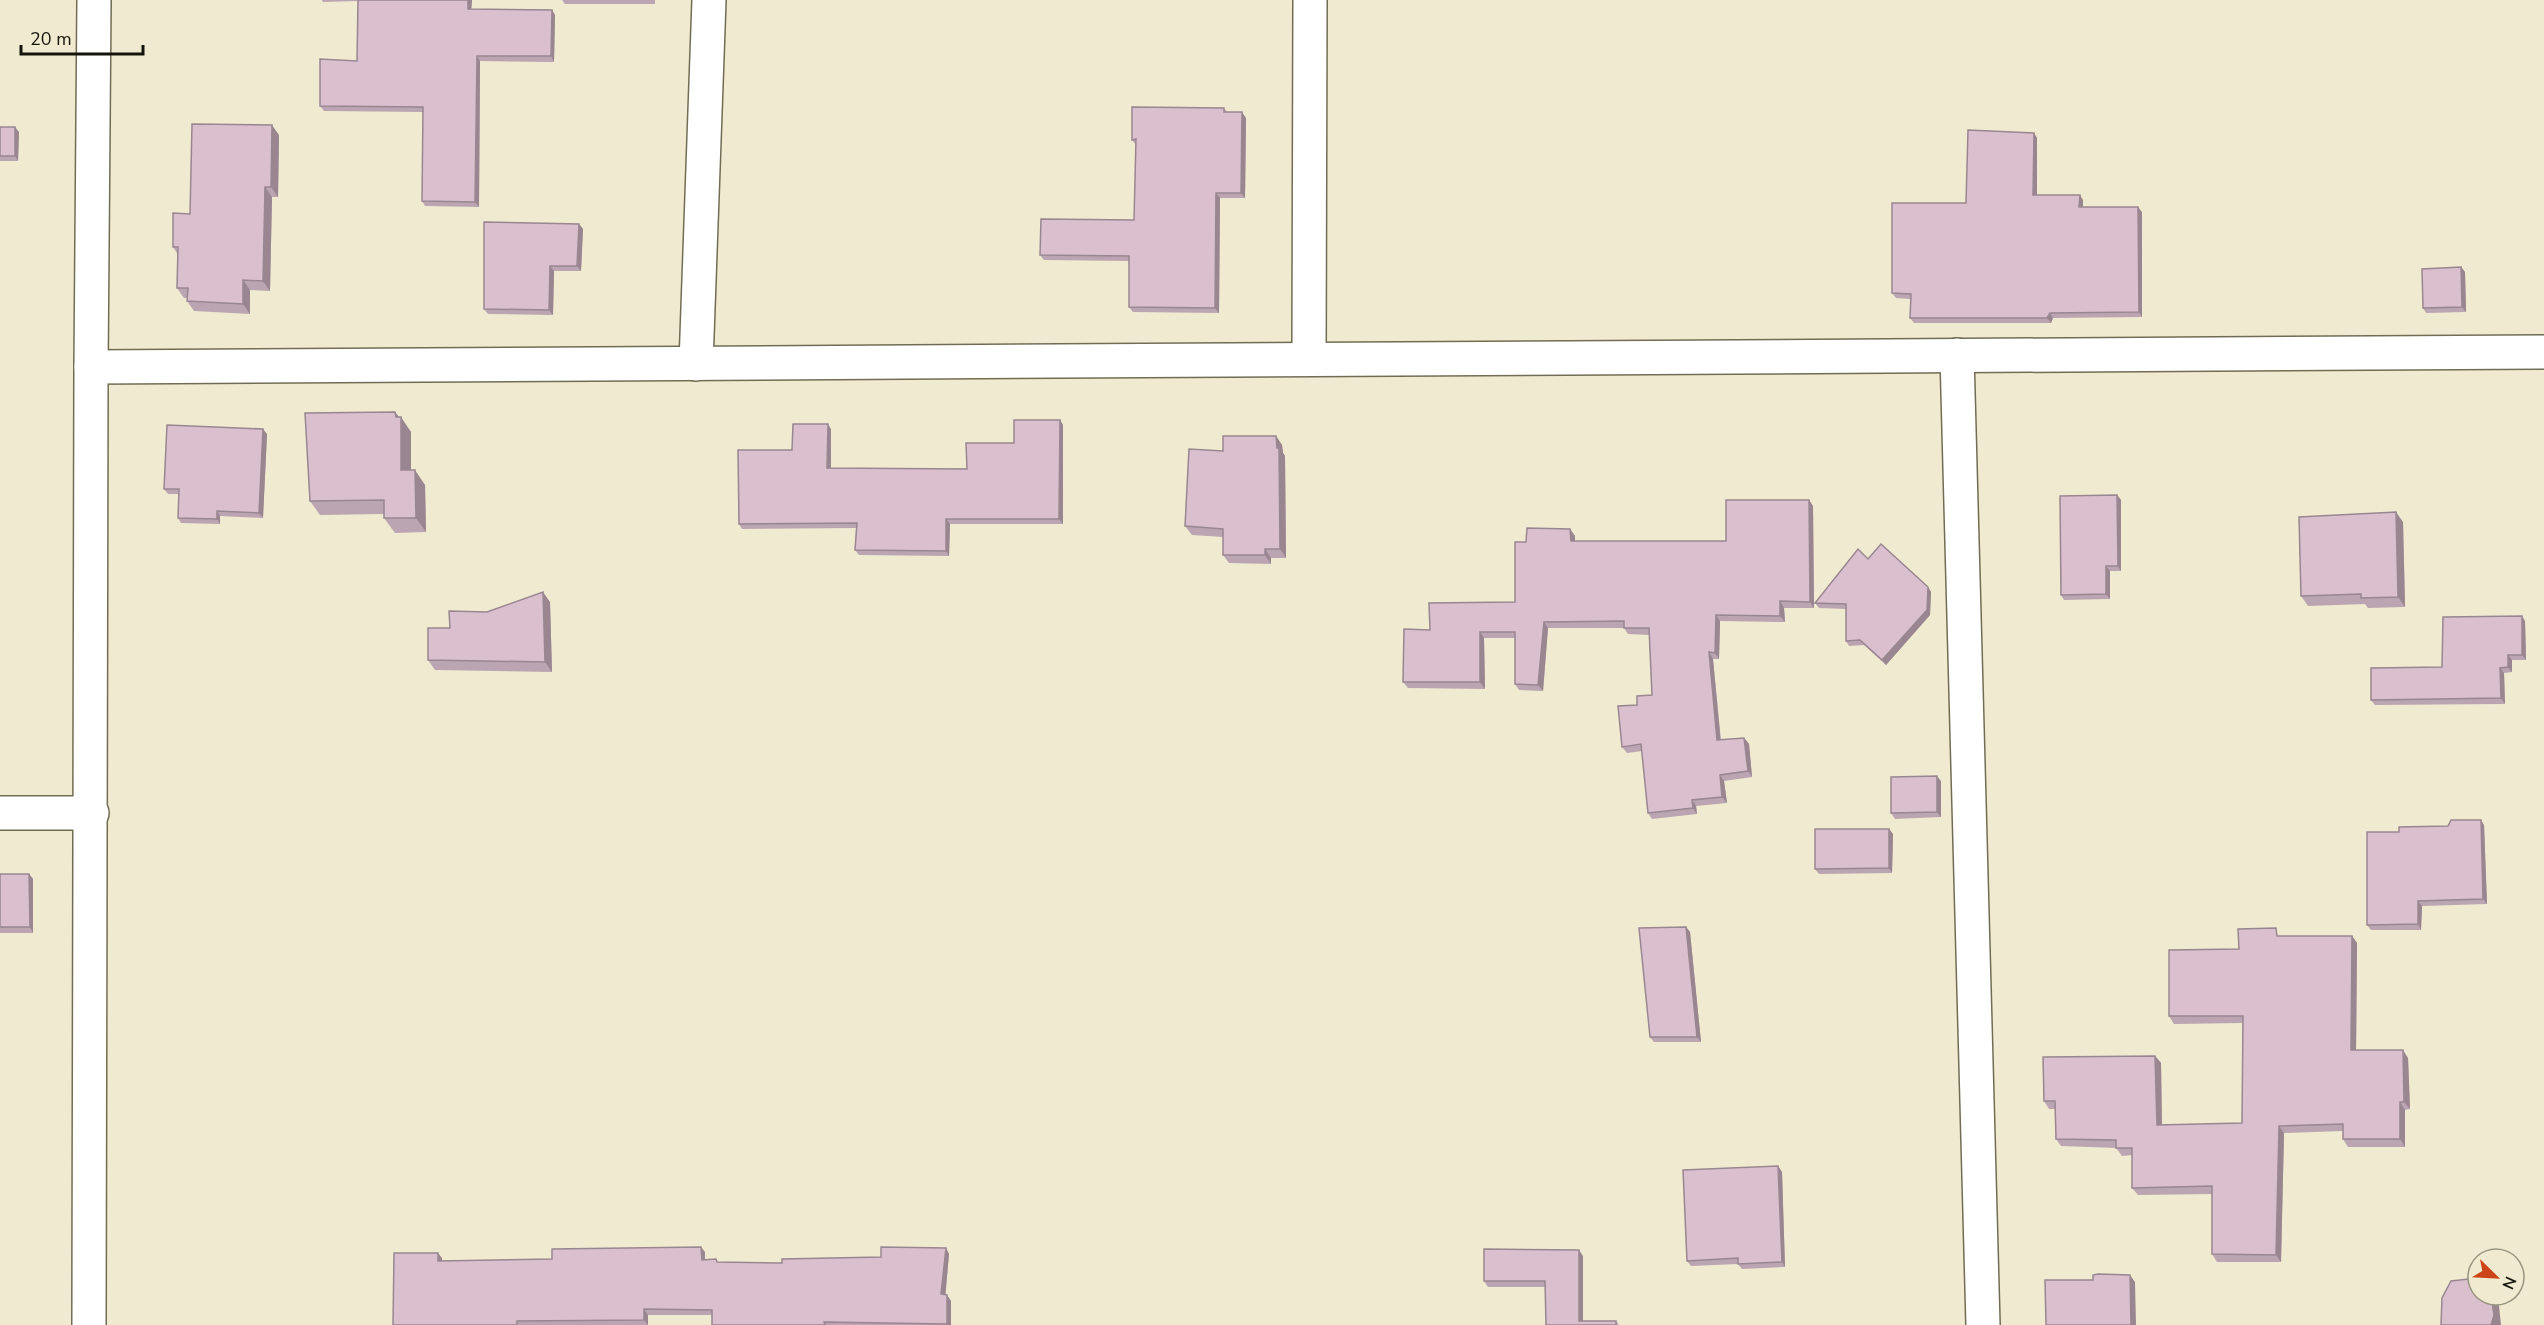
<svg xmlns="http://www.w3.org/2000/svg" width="2544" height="1325" font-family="'Nunito Sans',sans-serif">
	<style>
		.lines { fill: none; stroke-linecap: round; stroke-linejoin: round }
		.street-casing { stroke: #716d55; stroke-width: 36 }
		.street { stroke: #fff; stroke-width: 33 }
		.wall { fill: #bba5b2 }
		.shaded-wall { fill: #998691 }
		.building { fill: #dac0cf; stroke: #998691; stroke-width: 1.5 }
	</style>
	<rect width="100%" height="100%" fill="#f0ebd0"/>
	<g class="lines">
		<defs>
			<g id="street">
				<path d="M 1957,355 L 1983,1325"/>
				<path d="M 1309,359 L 1310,0"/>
				<path d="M 696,364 L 709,0"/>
				<path d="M 91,367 L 2544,352"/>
				<path d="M 0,813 L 92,813"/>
				<path d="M 89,1325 L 91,367 L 94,0"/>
			</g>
		</defs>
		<!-- street casing -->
		<use href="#street" class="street-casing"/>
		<!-- street -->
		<use href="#street" class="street"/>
	</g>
	<!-- wall -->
	<g class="wall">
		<path d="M 322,0 L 472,0 L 471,9 L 552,10 L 555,15 L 554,62 L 480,61 L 479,207 L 425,206 L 422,201 L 423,112 L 324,111 L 320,106 L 357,61 L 358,1 L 323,2 Z"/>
		<path d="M 562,0 L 655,0 L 655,4 L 565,4 Z"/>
		<path d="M 1224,108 L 1227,112 L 1246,118 L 1245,198 L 1220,198 L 1219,313 L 1133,312 L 1129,307 L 1129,261 L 1044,260 L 1040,255 L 1134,220 L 1136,145 L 1132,140 Z"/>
		<path d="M 0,127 L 19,132 L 18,161 L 0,161 Z"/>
		<path d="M 2034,133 L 2037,138 L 2037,195 L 2083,200 L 2083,207 L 2142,212 L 2142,317 L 2053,318 L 2051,323 L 1914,323 L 1910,318 L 1911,299 L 1896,298 L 1892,293 L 1966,203 Z"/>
		<path d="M 279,135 L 278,197 L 272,197 L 270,291 L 250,290 L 250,314 L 194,311 L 187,301 L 187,298 L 184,298 L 177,288 L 177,253 L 173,247 L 190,214 Z"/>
		<path d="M 579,224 L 583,229 L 581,271 L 554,271 L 553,315 L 488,314 L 484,309 Z"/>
		<path d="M 2461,267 L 2465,272 L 2466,312 L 2426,313 L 2423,308 Z"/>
		<path d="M 395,412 L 411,432 L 411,470 L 425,485 L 426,532 L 395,533 L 384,518 L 384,514 L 320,515 L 310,501 Z"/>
		<path d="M 1060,420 L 1063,425 L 1063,524 L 950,524 L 949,556 L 859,555 L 855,550 L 856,528 L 742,529 L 739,524 L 792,450 L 831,429 L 831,468 L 967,469 L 1014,443 Z"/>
		<path d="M 267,434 L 263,518 L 220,516 L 220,524 L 181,523 L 178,518 L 179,494 L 168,494 L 164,489 Z"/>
		<path d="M 1276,436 L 1282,445 L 1283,453 L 1285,456 L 1286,558 L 1271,558 L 1271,564 L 1229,563 L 1223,555 L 1223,537 L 1192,535 L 1185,526 L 1223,451 Z"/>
		<path d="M 2117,495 L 2121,500 L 2121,571 L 2110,571 L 2110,599 L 2064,600 L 2061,595 Z"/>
		<path d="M 1809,500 L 1813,506 L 1814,608 L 1784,608 L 1785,622 L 1720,621 L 1719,659 L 1713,659 L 1721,740 L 1744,738 L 1749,744 L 1752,777 L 1724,781 L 1727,803 L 1696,806 L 1697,814 L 1652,819 L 1648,813 L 1642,751 L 1627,753 L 1622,747 L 1637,705 L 1652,695 L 1649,635 L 1628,634 L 1624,628 L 1548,628 L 1543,691 L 1519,690 L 1515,684 L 1515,638 L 1484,638 L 1485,689 L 1408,688 L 1403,682 L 1430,630 L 1515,602 L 1526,542 L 1570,529 L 1575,536 L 1575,541 L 1726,541 Z"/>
		<path d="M 2403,522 L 2405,607 L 2368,608 L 2365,604 L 2308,606 L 2301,596 Z"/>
		<path d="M 1868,559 L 1928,587 L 1931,592 L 1930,615 L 1886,665 L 1864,645 L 1849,646 L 1846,641 L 1846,609 L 1819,608 L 1815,603 Z"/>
		<path d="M 550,602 L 552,672 L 435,670 L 428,660 L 450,628 L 487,612 Z"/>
		<path d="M 2525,621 L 2526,660 L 2512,660 L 2512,672 L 2504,673 L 2505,704 L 2375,705 L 2371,700 L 2442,667 Z"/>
		<path d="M 1941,781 L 1941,817 L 1895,819 L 1891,813 Z"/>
		<path d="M 2484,825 L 2487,904 L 2422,906 L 2421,930 L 2371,930 L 2367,925 L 2399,832 Z"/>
		<path d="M 1889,829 L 1893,834 L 1892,873 L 1819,874 L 1815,869 Z"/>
		<path d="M 0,874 L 29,874 L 33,879 L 33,933 L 0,933 Z"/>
		<path d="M 1686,927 L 1690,932 L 1701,1042 L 1654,1042 L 1650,1037 Z"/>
		<path d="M 2281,936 L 2352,936 L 2357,943 L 2356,1050 L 2408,1058 L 2410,1109 L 2405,1110 L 2405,1147 L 2348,1147 L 2343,1139 L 2343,1131 L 2284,1133 L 2281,1262 L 2217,1262 L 2212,1254 L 2212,1194 L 2138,1195 L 2132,1188 L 2132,1155 L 2122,1156 L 2116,1148 L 2061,1146 L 2056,1139 L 2055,1109 L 2049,1109 L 2044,1101 L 2155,1056 L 2161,1063 L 2162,1125 L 2242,1123 L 2243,1023 L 2174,1024 L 2169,1016 L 2239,949 Z"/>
		<path d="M 1778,1166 L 1782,1172 L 1785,1267 L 1742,1269 L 1738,1264 L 1691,1266 L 1687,1261 Z"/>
		<path d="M 946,1248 L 949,1254 L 945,1295 L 947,1295 L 951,1301 L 951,1325 L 712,1325 L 712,1315 L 648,1315 L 648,1325 L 393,1325 L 442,1258 L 442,1261 L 552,1259 L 705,1252 L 705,1260 L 718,1262 L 782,1263 L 881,1257 Z"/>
		<path d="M 1583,1256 L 1583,1321 L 1616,1321 L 1619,1325 L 1546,1325 L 1545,1287 L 1488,1287 L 1484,1281 Z"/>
	</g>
	<!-- shaded-wall -->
	<g class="shaded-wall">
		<path d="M 468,0 L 472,0 L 471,14 L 468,9 Z"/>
		<path d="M 552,10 L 555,15 L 554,62 L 551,56 Z"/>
		<path d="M 477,56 L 480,61 L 479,207 L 475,202 Z"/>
		<path d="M 1242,112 L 1246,118 L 1245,198 L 1241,193 Z"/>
		<path d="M 272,125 L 279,135 L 278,197 L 271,187 Z"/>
		<path d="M 15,127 L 19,132 L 18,161 L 15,156 Z"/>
		<path d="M 2034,133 L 2037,138 L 2037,201 L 2033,195 Z"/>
		<path d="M 265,187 L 272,197 L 270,291 L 263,281 Z"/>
		<path d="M 1216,193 L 1220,198 L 1219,313 L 1215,308 Z"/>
		<path d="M 2080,195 L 2083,200 L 2083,212 L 2079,207 Z"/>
		<path d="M 2138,207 L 2142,212 L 2142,317 L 2139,312 Z"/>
		<path d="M 579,224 L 583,229 L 581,271 L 577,266 Z"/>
		<path d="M 550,266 L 554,271 L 553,315 L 549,310 Z"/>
		<path d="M 2461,267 L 2465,272 L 2466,312 L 2462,307 Z"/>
		<path d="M 243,280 L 250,290 L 250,314 L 243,304 Z"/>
		<path d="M 2050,313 L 2053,318 L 2051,323 L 2047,318 Z"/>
		<path d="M 395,412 L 401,420 L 401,417 L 411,432 L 411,485 L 401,470 Z"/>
		<path d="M 1060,420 L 1063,425 L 1063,524 L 1059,519 Z"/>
		<path d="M 828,424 L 831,429 L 831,473 L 827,468 Z"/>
		<path d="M 263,429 L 267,434 L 263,518 L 259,513 Z"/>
		<path d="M 1276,436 L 1282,445 L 1283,453 L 1285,456 L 1286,558 L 1280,549 Z"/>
		<path d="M 415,470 L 425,485 L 426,532 L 416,518 Z"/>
		<path d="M 2117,495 L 2121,500 L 2121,571 L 2118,566 Z"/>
		<path d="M 1809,500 L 1813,506 L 1814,608 L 1810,602 Z"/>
		<path d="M 217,511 L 220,516 L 220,524 L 217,519 Z"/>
		<path d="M 2396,512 L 2403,522 L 2405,607 L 2398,597 Z"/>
		<path d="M 946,519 L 950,524 L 949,556 L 946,551 Z"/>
		<path d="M 1570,529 L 1575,536 L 1575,548 L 1571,541 Z"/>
		<path d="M 1265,549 L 1271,558 L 1271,564 L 1265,555 Z"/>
		<path d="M 2106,566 L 2110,571 L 2110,599 L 2106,594 Z"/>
		<path d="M 1928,587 L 1931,592 L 1930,615 L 1886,665 L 1882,660 Z"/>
		<path d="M 543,592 L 550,602 L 552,672 L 545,662 Z"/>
		<path d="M 1780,601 L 1784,608 L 1785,622 L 1780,616 Z"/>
		<path d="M 1716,615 L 1720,621 L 1719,659 L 1715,653 Z"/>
		<path d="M 2522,616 L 2525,621 L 2526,660 L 2522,655 Z"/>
		<path d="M 1544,622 L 1548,628 L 1543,691 L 1538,685 Z"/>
		<path d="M 1480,632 L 1484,638 L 1485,689 L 1480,682 Z"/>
		<path d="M 1709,652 L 1713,659 L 1721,746 L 1717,740 Z"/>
		<path d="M 2508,655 L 2512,660 L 2512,672 L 2508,667 Z"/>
		<path d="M 2500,668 L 2504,673 L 2505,704 L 2501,698 Z"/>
		<path d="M 1744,738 L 1749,744 L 1752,777 L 1748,771 Z"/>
		<path d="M 1720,775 L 1724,781 L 1727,803 L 1722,797 Z"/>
		<path d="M 1937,776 L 1941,781 L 1941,817 L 1937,812 Z"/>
		<path d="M 1692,800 L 1696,806 L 1697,814 L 1693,808 Z"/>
		<path d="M 2481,820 L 2484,825 L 2487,904 L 2483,899 Z"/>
		<path d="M 1889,829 L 1893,834 L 1892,873 L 1889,868 Z"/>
		<path d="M 29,874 L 33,879 L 33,933 L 30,927 Z"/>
		<path d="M 2418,901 L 2422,906 L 2421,930 L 2418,924 Z"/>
		<path d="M 1686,927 L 1690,932 L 1701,1042 L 1697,1037 Z"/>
		<path d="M 2352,936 L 2357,943 L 2356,1057 L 2351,1050 Z"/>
		<path d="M 2403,1050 L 2408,1058 L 2410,1109 L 2404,1102 Z"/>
		<path d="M 2155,1056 L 2161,1063 L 2162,1132 L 2157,1125 Z"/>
		<path d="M 2400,1102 L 2405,1110 L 2405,1147 L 2400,1139 Z"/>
		<path d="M 2279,1126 L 2284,1133 L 2281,1262 L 2276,1255 Z"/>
		<path d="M 1778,1166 L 1782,1172 L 1785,1267 L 1782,1262 Z"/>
		<path d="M 701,1247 L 705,1252 L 705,1265 L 702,1260 Z"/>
		<path d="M 946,1248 L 949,1254 L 945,1300 L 941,1294 Z"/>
		<path d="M 1579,1250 L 1583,1256 L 1583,1325 L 1579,1321 Z"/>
		<path d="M 438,1253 L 442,1258 L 442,1266 L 438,1261 Z"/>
		<path d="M 2130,1275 L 2135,1282 L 2136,1325 L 2131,1325 Z"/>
		<path d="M 947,1295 L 951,1301 L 951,1325 L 948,1325 L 947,1324 Z"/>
		<path d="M 2491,1295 L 2495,1295 L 2499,1306 L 2501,1325 L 2491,1325 Z"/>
		<path d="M 644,1309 L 648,1315 L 648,1325 L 644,1320 Z"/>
	</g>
	<!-- building -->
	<g class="building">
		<path d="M 358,0 L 468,0 L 468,9 L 552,10 L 551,56 L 477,56 L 475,202 L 422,201 L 423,107 L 320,106 L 320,59 L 357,61 Z"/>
		<path d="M 1132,107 L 1224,108 L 1224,112 L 1242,112 L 1241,193 L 1216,193 L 1215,308 L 1129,307 L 1129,256 L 1040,255 L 1041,219 L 1134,220 L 1136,139 L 1132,140 Z"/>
		<path d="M 192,124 L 272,125 L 271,187 L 265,187 L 263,281 L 243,280 L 243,304 L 187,301 L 188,288 L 177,288 L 178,247 L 173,247 L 173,213 L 190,214 Z"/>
		<rect x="0" y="127" width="15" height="29"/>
		<path d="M 1968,130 L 2034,133 L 2033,195 L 2080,195 L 2079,207 L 2138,207 L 2139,312 L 2050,313 L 2047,318 L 1910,318 L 1911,294 L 1892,293 L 1892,203 L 1966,203 Z"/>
		<path d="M 484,222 L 579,224 L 577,266 L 550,266 L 549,310 L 484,309 Z"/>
		<path d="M 2461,267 L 2462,307 L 2423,308 L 2422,269 Z"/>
		<path d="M 395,412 L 396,417 L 401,417 L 401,470 L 415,470 L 416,518 L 384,518 L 384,500 L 310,501 L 305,413 Z"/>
		<path d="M 1014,420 L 1060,420 L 1059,519 L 946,519 L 946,551 L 855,550 L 857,523 L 739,524 L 738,450 L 792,450 L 793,424 L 828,424 L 827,468 L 967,469 L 966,443 L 1014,443 Z"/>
		<path d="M 167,425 L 263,429 L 259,513 L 217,511 L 217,519 L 178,518 L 179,489 L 164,489 Z"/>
		<path d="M 1223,436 L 1276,436 L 1277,448 L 1279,448 L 1280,549 L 1265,549 L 1265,555 L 1223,555 L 1223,529 L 1185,526 L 1189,449 L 1223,451 Z"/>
		<path d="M 2117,495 L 2118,566 L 2106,566 L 2106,594 L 2061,595 L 2060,496 Z"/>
		<path d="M 1726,500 L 1809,500 L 1810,602 L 1780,601 L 1780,616 L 1716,615 L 1715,653 L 1709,652 L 1717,740 L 1744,738 L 1748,771 L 1720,775 L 1722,797 L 1692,800 L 1693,808 L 1648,813 L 1641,744 L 1622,747 L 1618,706 L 1637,705 L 1637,696 L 1652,695 L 1649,628 L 1624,628 L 1624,621 L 1544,622 L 1538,685 L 1515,684 L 1515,632 L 1480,632 L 1480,682 L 1403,682 L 1404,629 L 1430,630 L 1429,603 L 1515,602 L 1515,542 L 1526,542 L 1527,528 L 1570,529 L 1571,541 L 1726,541 Z"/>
		<path d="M 2396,512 L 2398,597 L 2361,598 L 2361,594 L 2301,596 L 2299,517 Z"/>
		<path d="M 1881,544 L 1928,587 L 1927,610 L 1882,660 L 1860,640 L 1846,641 L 1846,604 L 1815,603 L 1858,549 L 1868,559 Z"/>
		<path d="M 543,592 L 545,662 L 428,660 L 428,628 L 450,628 L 449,611 L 487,612 Z"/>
		<path d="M 2522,616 L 2522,655 L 2508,655 L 2508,667 L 2500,668 L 2501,698 L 2371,700 L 2371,668 L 2442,667 L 2443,617 Z"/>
		<path d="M 1937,776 L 1937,812 L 1891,813 L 1891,777 Z"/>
		<path d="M 2451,820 L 2481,820 L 2483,899 L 2418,901 L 2418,924 L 2367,925 L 2367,832 L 2399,832 L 2399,827 L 2448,826 Z"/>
		<path d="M 1815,829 L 1889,829 L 1889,868 L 1815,869 Z"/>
		<path d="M 0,874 L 29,874 L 30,927 L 0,927 Z"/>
		<path d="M 1686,927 L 1697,1037 L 1650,1037 L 1639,928 Z"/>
		<path d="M 2276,928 L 2277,936 L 2352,936 L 2351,1050 L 2403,1050 L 2404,1102 L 2400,1102 L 2400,1139 L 2343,1139 L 2343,1124 L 2279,1126 L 2276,1255 L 2212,1254 L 2212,1186 L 2132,1188 L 2132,1148 L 2116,1148 L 2116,1140 L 2056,1139 L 2055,1101 L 2044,1101 L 2043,1057 L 2155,1056 L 2157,1125 L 2242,1123 L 2243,1016 L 2169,1016 L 2169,950 L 2239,949 L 2238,929 Z"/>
		<path d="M 1778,1166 L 1782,1262 L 1738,1264 L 1738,1258 L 1687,1261 L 1683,1170 Z"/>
		<path d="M 701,1247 L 702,1260 L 716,1259 L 717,1262 L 782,1263 L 782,1259 L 881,1257 L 881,1247 L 946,1248 L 941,1294 L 947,1295 L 947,1324 L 824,1322 L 825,1325 L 712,1325 L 712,1310 L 644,1309 L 644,1320 L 517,1321 L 517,1325 L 393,1325 L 394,1253 L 438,1253 L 438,1261 L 552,1259 L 552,1249 Z"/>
		<path d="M 1484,1249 L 1579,1250 L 1579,1321 L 1616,1321 L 1616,1325 L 1546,1325 L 1545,1281 L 1484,1281 Z"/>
		<path d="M 2098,1274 L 2130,1275 L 2131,1325 L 2046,1325 L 2045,1280 L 2093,1280 L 2093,1275 Z"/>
		<path d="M 2469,1279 L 2478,1282 L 2478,1295 L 2491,1295 L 2494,1315 L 2491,1325 L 2441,1325 L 2442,1298 L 2451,1281 Z"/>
	</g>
	<!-- north arrow -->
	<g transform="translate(2496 1277) rotate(114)"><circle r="28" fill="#f0ebd0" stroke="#989581" stroke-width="1.5"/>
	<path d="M0-4.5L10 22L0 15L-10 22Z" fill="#cd4419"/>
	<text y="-9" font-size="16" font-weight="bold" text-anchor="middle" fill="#15140a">N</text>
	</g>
	<!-- scale -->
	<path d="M21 45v9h122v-9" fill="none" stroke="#15140a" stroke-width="3"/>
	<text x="30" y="45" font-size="18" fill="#15140a" stroke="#f0ebd0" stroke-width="4.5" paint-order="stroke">20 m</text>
</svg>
